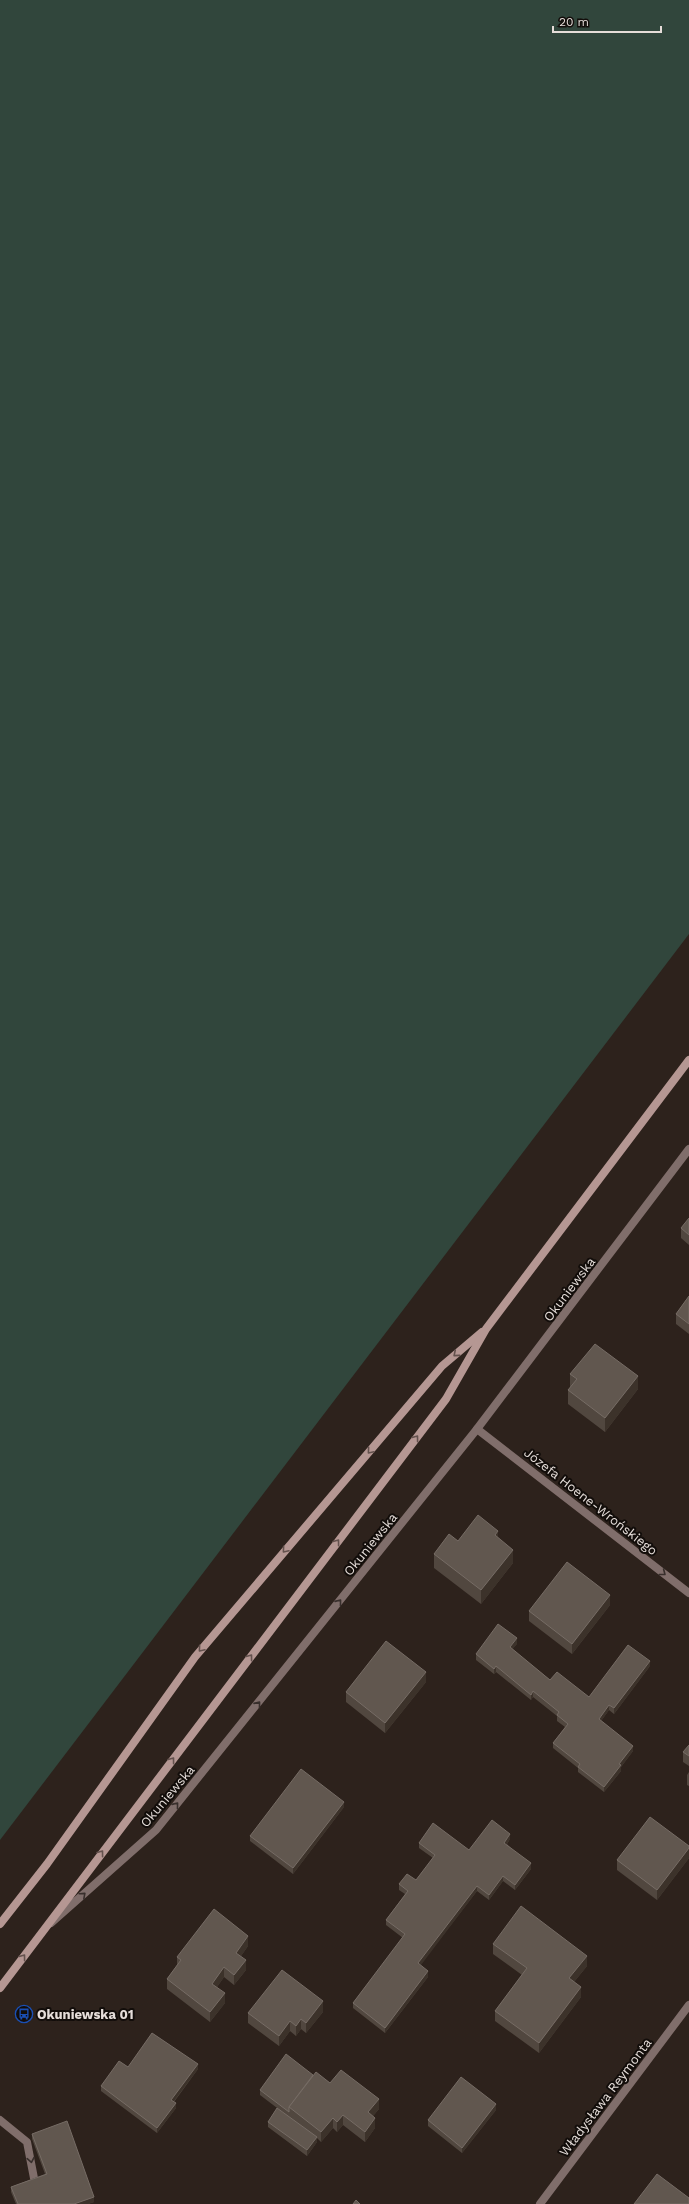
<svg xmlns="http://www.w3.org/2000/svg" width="689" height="2204" font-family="'Work Sans',sans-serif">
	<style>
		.green { fill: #31463c }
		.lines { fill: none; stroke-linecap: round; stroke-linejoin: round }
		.lane { stroke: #806e6b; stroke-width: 8 }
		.street { stroke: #806e6b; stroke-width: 8 }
		.secondary { stroke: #b59793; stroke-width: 8 }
		.wall { fill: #51473f }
		.shaded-wall { fill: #3c322a }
		.building { fill: #61574f; stroke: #766c65 }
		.oneway { stroke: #64524e }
		.oneway2 { stroke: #382f2c }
		.labels { text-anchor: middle; stroke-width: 4; stroke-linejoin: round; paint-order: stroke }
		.street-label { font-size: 13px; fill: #e5ddd9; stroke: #120d0a }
		.poi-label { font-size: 13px; font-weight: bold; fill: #e5ddd9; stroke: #120d0a; text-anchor: start }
	</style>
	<rect width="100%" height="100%" fill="#2d221c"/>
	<!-- green -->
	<path class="green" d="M 0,0 L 689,0 L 689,934 L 0,1840 Z"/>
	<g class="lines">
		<!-- lane -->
		<path class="lane" d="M 0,2120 L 27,2142 L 39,2204"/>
		<!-- street -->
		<g class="street">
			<path d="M 477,1429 L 689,1593"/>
			<path d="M 51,1923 L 156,1830 L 477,1429 L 689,1149"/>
			<path d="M 540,2204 L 689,2005"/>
		</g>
		<!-- secondary -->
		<g class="secondary">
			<path d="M 0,1924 L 47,1864 L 195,1657 L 442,1366 L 482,1332"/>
			<path d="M 0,1988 L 446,1399 L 486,1329 L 689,1060"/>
		</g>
	</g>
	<!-- wall -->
	<g class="wall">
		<path d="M 689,1218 L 689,1245 L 681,1238 L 681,1228 Z"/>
		<path d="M 689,1296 L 689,1334 L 676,1324 L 676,1314 Z"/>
		<path d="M 570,1374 L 638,1389 L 605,1432 L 568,1404 L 568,1390 L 570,1388 Z"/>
		<path d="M 498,1538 L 513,1563 L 481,1604 L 434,1568 L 434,1554 L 458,1541 Z"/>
		<path d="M 610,1605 L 572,1654 L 529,1621 L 529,1611 Z"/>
		<path d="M 517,1644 L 512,1649 L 550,1680 L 589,1697 L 650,1666 L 614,1714 L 609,1710 L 601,1721 L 633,1751 L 621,1767 L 621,1771 L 604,1792 L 578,1772 L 578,1768 L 553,1748 L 553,1743 L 565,1727 L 557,1721 L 557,1716 L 533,1697 L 531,1700 L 496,1672 L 494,1674 L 476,1660 L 476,1654 Z"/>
		<path d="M 426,1682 L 385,1733 L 346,1702 L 346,1692 Z"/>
		<path d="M 689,1745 L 689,1766 L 683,1762 L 683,1752 Z"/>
		<path d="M 689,1772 L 689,1786 L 687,1785 L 687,1775 Z"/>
		<path d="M 344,1807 L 293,1874 L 250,1841 L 250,1836 Z"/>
		<path d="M 510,1839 L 507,1844 L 531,1869 L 515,1890 L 503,1881 L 489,1900 L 477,1891 L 420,1965 L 428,1977 L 385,2033 L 353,2008 L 353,2003 L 403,1938 L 386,1925 L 386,1920 L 405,1894 L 399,1890 L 399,1884 L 416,1880 L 433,1858 L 419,1848 L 419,1843 L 469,1850 Z"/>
		<path d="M 689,1846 L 689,1858 L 657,1900 L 617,1870 L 617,1860 Z"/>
		<path d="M 493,1944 L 587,1966 L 574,1982 L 581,1997 L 539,2053 L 495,2021 L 495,2011 L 522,1975 L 493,1954 Z"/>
		<path d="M 248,1946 L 241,1956 L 246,1970 L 234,1985 L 224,1977 L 217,1987 L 225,2003 L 210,2022 L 167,1989 L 167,1979 L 177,1965 L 177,1957 Z"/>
		<path d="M 323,2012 L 306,2033 L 301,2029 L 296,2036 L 290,2031 L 279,2046 L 248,2023 L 248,2013 Z"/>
		<path d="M 198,2069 L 174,2102 L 176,2108 L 157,2133 L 101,2091 L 101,2086 Z"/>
		<path d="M 313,2075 L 379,2109 L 373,2116 L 375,2128 L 365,2142 L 343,2125 L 337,2132 L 333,2128 L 321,2142 L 317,2138 L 317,2142 L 307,2156 L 268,2127 L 268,2122 L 285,2114 L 260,2095 L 260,2090 Z"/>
		<path d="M 496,2110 L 462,2153 L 428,2126 L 428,2120 Z"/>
		<path d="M 32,2134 L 94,2202 L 88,2204 L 16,2204 L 11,2192 L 11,2187 L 45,2174 L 32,2139 Z"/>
	</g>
	<!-- shaded-wall -->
	<g class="shaded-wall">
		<path d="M 638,1376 L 638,1389 L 605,1432 L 605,1418 Z"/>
		<path d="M 498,1531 L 498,1545 L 495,1535 Z"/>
		<path d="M 513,1550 L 513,1563 L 481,1604 L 481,1590 Z"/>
		<path d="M 610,1595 L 610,1605 L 572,1654 L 572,1644 Z"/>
		<path d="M 517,1638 L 517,1644 L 510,1652 L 510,1647 Z"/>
		<path d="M 650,1661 L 650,1666 L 614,1714 L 614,1708 Z"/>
		<path d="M 496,1666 L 496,1672 L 494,1674 L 494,1669 Z"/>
		<path d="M 426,1672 L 426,1682 L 385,1733 L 385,1723 Z"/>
		<path d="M 533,1691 L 533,1697 L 531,1700 L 531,1695 Z"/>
		<path d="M 609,1705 L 609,1710 L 599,1724 L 599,1719 Z"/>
		<path d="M 633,1746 L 633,1751 L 621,1767 L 621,1771 L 604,1792 L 604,1787 L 619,1764 Z"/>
		<path d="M 344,1802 L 344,1807 L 293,1874 L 293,1868 Z"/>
		<path d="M 510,1834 L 510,1839 L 504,1848 L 504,1843 Z"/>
		<path d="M 689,1848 L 689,1858 L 657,1900 L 657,1890 Z"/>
		<path d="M 531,1863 L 531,1869 L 515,1890 L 515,1885 Z"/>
		<path d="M 503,1876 L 503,1881 L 489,1900 L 489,1895 Z"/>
		<path d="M 477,1886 L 477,1891 L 418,1969 L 418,1963 Z"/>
		<path d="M 248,1936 L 248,1946 L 236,1963 L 236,1953 Z"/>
		<path d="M 587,1956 L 587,1966 L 569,1988 L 569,1978 Z"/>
		<path d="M 246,1960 L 246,1970 L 234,1985 L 234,1975 Z"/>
		<path d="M 224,1967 L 224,1977 L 212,1994 L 212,1984 Z"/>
		<path d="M 428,1971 L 428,1977 L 385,2033 L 385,2028 Z"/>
		<path d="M 581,1987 L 581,1997 L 539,2053 L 539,2043 Z"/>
		<path d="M 225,1993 L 225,2003 L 210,2022 L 210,2012 Z"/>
		<path d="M 323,2001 L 323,2012 L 306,2033 L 306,2023 Z"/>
		<path d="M 301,2019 L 301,2029 L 296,2036 L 296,2026 Z"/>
		<path d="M 290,2021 L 290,2031 L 279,2046 L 279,2036 Z"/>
		<path d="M 198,2064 L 198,2069 L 171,2105 L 171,2100 Z"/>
		<path d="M 379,2099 L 379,2109 L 368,2122 L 368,2112 Z"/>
		<path d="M 176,2103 L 176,2108 L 157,2133 L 157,2128 Z"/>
		<path d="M 496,2104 L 496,2110 L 462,2153 L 462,2148 Z"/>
		<path d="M 343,2115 L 343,2125 L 337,2132 L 337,2122 Z"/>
		<path d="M 333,2118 L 333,2128 L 321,2142 L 321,2132 Z"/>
		<path d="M 375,2118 L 375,2128 L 365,2142 L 365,2132 Z"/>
		<path d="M 317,2137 L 317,2142 L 307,2156 L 307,2150 Z"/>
		<path d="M 94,2197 L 94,2202 L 88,2204 L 74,2204 Z"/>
	</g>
	<!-- building -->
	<g class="building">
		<path d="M 689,1218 L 689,1235 L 681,1228 Z"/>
		<path d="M 689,1296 L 689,1324 L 676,1314 Z"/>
		<path d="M 595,1344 L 638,1376 L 605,1418 L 568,1390 L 577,1379 L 570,1374 Z"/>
		<path d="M 478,1515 L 498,1531 L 495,1535 L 513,1550 L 481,1590 L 434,1554 L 449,1534 L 458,1541 Z"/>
		<path d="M 567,1562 L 610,1595 L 572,1644 L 529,1611 Z"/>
		<path d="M 498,1624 L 517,1638 L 510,1647 L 550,1680 L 557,1672 L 589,1697 L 628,1645 L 650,1661 L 614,1708 L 609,1705 L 599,1719 L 633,1746 L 619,1764 L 621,1765 L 604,1787 L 578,1767 L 580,1764 L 553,1743 L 568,1724 L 557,1715 L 559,1712 L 533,1691 L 531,1695 L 496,1666 L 494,1669 L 476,1654 Z"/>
		<path d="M 386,1641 L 426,1672 L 385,1723 L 346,1692 Z"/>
		<path d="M 689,1745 L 689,1756 L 683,1752 Z"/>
		<path d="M 301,1769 L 344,1802 L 293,1868 L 250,1836 Z"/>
		<path d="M 650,1817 L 689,1846 L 689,1848 L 657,1890 L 617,1860 Z"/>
		<path d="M 492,1820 L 510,1834 L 504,1843 L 531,1863 L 515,1885 L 503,1876 L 489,1895 L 477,1886 L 418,1963 L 428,1971 L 385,2028 L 353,2003 L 405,1934 L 386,1920 L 408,1891 L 399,1884 L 407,1874 L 416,1880 L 435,1855 L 419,1843 L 433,1823 L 469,1850 Z"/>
		<path d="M 521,1906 L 587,1956 L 569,1978 L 581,1987 L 539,2043 L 495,2011 L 527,1968 L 493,1944 Z"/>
		<path d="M 214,1909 L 248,1936 L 236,1953 L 246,1960 L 234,1975 L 224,1967 L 212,1984 L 225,1993 L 210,2012 L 167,1979 L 181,1960 L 177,1957 Z"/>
		<path d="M 282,1970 L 323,2001 L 306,2023 L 301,2019 L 296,2026 L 290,2021 L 279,2036 L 248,2013 Z"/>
		<path d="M 152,2033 L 198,2064 L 171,2100 L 176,2103 L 157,2128 L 101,2086 L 119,2061 L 128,2067 Z"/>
		<path d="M 286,2054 L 313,2075 L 289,2107 L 289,2112 L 260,2090 Z"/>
		<path d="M 341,2070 L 379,2099 L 368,2112 L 375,2118 L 365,2132 L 343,2115 L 337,2122 L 333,2118 L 321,2132 L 289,2107 L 316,2072 L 330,2083 Z"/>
		<path d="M 461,2077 L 496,2104 L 462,2148 L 428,2120 Z"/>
		<path d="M 277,2108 L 317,2137 L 307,2150 L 268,2122 Z"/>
		<path d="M 67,2121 L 94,2197 L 74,2204 L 18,2204 L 11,2187 L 47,2174 L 32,2134 Z"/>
		<path d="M 657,2174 L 689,2198 L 689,2204 L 634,2204 Z"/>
		<path d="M 356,2200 L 360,2204 L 353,2204 Z"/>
	</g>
	<!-- one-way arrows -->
	<defs><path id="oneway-chevron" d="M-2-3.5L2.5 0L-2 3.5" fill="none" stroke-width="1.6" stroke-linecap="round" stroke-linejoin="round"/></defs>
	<g class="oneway">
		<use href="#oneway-chevron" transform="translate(456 1354) rotate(140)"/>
		<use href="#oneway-chevron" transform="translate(416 1438) rotate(-53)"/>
		<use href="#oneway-chevron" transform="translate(370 1451) rotate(130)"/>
		<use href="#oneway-chevron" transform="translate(337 1542) rotate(-53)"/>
		<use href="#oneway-chevron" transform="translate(285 1550) rotate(130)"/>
		<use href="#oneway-chevron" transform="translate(201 1649) rotate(130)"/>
		<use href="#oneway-chevron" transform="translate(250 1657) rotate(-53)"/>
		<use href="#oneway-chevron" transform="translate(172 1760) rotate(-53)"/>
		<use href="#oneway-chevron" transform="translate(101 1853) rotate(-53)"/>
		<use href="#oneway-chevron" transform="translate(23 1957) rotate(-53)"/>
	</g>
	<g class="oneway2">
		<use href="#oneway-chevron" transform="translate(663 1573) rotate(38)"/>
		<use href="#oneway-chevron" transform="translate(339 1602) rotate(-51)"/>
		<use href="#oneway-chevron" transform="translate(258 1704) rotate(-51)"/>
		<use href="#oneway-chevron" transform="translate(176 1805) rotate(-51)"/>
		<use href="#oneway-chevron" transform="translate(83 1895) rotate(-42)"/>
		<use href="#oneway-chevron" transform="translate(31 2160) rotate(80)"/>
	</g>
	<!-- icons -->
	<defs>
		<symbol id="bus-ring" viewBox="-11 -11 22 22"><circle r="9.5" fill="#120d0a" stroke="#1a4fb4" stroke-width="1.5"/><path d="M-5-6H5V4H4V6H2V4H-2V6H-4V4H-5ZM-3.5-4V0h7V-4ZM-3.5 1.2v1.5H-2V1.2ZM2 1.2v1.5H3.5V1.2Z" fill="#1a4fb4"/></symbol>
	</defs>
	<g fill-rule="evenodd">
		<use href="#bus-ring" x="14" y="2004" width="20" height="20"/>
	</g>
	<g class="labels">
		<!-- street labels -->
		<g class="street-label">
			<text transform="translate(569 1289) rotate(-53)" y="5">Okuniewska</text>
			<text transform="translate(591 1501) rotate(38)" y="5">Józefa Hoene-Wrońskiego</text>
			<text transform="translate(370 1544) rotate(-51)" y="5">Okuniewska</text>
			<text transform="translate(167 1796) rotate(-50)" y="5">Okuniewska</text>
			<text transform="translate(605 2097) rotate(-53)" y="5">Władysława Reymonta</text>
		</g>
		<!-- poi labels -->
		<g class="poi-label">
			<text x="37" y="2019">Okuniewska 01</text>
		</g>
	</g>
	<!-- scale -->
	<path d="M553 26v6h108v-6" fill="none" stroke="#e5ddd9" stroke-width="2"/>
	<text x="559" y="26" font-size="12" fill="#e5ddd9" stroke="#120d0a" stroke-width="3" paint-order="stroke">20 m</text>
</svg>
